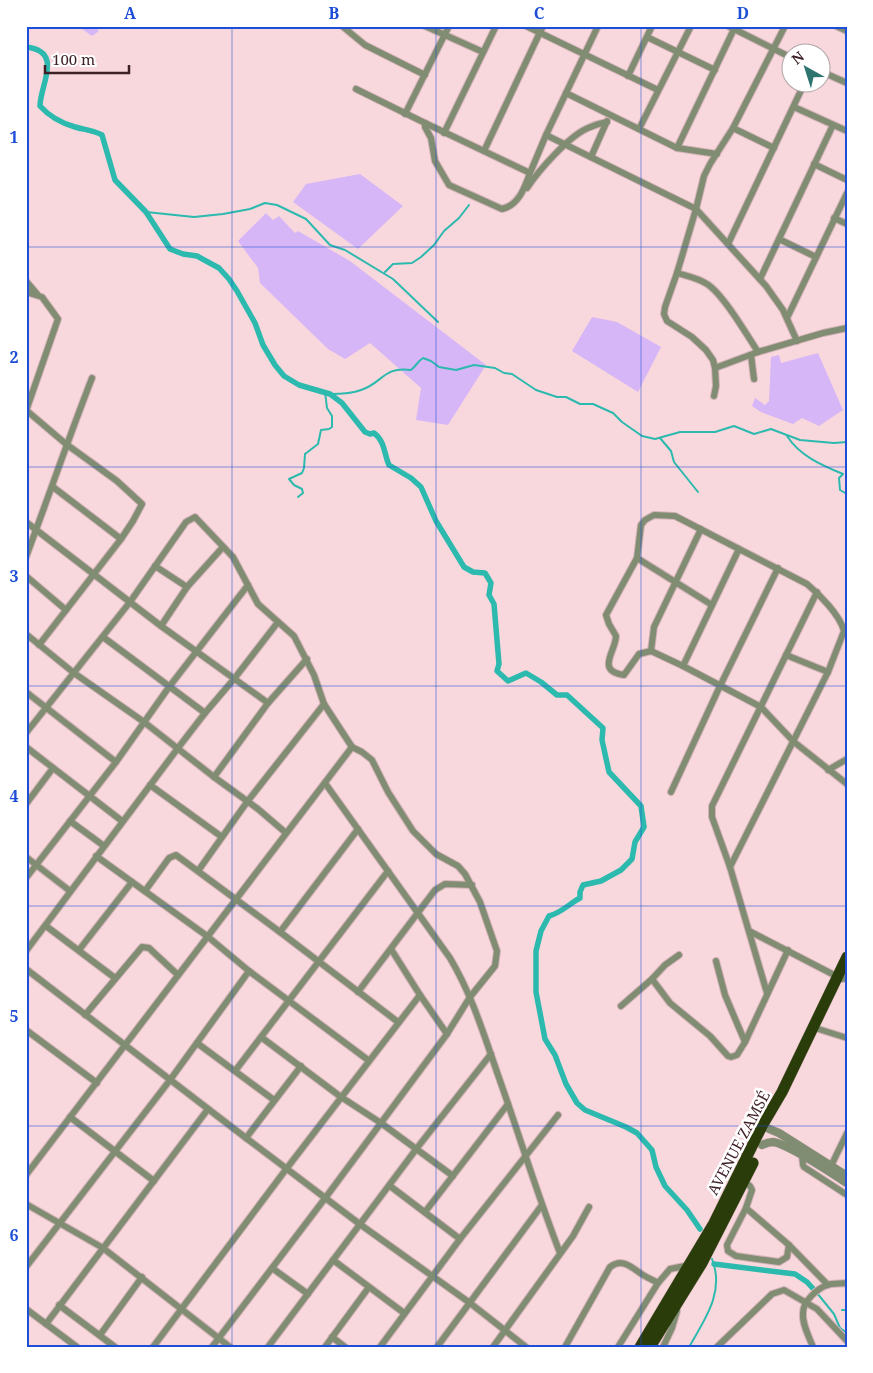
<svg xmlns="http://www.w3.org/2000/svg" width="873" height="1373" font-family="'Noto Serif',serif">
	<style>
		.green { fill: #d6b6f6 }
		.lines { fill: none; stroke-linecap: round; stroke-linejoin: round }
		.stream { stroke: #2cb9ae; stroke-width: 2 }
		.canal { stroke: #2cb9ae; stroke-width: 5.5 }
		.minor-casing { stroke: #d3b3b8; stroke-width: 8 }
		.tertiary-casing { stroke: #d3b3b8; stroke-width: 9 }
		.trunk-casing { stroke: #d3b3b8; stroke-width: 12 }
		.minor { stroke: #818d72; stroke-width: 6 }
		.tertiary { stroke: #818d72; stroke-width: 8 }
		.trunk { stroke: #2a3c0a; stroke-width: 11 }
		.grid { fill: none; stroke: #1d4ed8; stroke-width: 1; stroke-opacity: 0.55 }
		.labels { text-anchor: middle; stroke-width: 5; stroke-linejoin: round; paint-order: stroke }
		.street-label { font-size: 15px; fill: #3d1f26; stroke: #fff }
		.neatline { fill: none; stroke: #1d4ed8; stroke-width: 2 }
		.grid-label { font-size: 16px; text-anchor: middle; font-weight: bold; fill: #1d4ed8 }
	</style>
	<rect width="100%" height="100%" fill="#f9d8dd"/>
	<!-- green -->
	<g class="green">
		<path d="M 78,26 L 94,26 L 99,31 L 92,36 Z"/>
		<path d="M 360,174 L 403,206 L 358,249 L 293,202 L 306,184 Z"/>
		<path d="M 266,213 L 273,220 L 279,216 L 295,233 L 298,231 L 350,261 L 486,365 L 448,425 L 416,420 L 421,388 L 370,343 L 345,359 L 328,349 L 260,283 L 258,268 L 238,241 Z"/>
		<path d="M 592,317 L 617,322 L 661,347 L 638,392 L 572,351 Z"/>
		<path d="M 818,353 L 843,410 L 819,426 L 802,418 L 793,424 L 761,412 L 752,406 L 755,398 L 765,405 L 769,401 L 771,357 L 779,355 L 781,363 Z"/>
	</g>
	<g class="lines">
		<!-- stream -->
		<g class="stream">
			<path d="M 146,212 L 194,217 L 223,214 L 250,209 L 265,203 L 277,205 L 306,219 L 330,245 L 345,250 L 393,279 L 438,322"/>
			<path d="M 385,272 L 393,264 L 412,263 L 421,257 L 434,245 L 444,231 L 459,218 L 469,205"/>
			<path d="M 330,394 C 340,394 351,394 361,390 C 383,383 383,366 411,370 C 416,366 418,361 423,358 L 431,361 L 439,367 L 456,370 L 474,365 L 495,368 L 504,373 L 512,374 L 536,390 L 557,397 L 566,397 L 580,404 L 593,404 L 613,413 L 622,422 L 642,436 L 655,439 L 680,432 L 715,432 L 734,426 L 754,434 L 771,429 L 800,440 L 834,443 L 847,442"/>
			<path d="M 787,436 C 800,456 821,465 843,474 L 839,478 L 840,490 L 847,494"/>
			<path d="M 660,438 L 671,451 L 674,462 L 698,492"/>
			<path d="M 298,497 L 303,493 L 302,489 L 294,485 L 289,479 L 302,473 L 304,468 L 305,454 L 318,444 L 321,430 L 329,429 L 332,427 L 332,416 L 327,408 L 325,392"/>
			<path d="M 817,1293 L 834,1314 L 840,1328 L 847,1333"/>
			<path d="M 842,1310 L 847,1310"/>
			<path d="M 689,1347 C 705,1319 725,1292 712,1259"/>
		</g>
		<!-- canal -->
		<g class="canal">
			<path d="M 26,47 C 64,51 40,85 40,106 C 49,116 61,123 75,127 C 85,130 93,130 102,135 L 115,180 L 146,212 L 170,249 L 183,254 L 197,256 L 219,268 L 229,279 L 237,291 L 255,323 L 263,345 L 275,365 L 284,376 L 299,385 L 330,394 L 342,403 L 365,432 L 370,434 L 374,433 C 385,441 384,454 389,465 L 411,478 L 421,487 L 436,521 L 464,567 L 473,572 L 485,573 L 491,583 L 489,595 L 494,604 L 499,664 L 497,671 L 508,681 L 526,673 L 541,682 L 557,695 L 567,695 L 603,728 L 602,740 L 609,772 L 641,806 L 644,827 L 635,842 L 632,859 L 621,870 L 601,881 L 583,885 L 580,892 L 580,898 C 569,904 561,913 549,916 L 541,931 L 536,951 L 536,992 L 545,1039 L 555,1055 L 566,1084 L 577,1103 L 585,1110 L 626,1127 L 637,1133 L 652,1150 L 656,1167 L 665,1186 L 687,1210 L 700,1229"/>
			<path d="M 714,1264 L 795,1274 L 807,1282 L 817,1293"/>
		</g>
		<defs>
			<g id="minor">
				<path d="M 342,26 L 365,45 L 425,75"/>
				<path d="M 425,26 L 483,52"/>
				<path d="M 526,26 L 658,90"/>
				<path d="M 728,26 L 790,57"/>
				<path d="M 836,26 L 847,31"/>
				<path d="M 647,37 L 715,70"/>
				<path d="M 820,71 L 847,83"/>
				<path d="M 628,76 L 652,26"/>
				<path d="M 356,89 L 425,123 L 530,173 L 546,135 L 598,26"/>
				<path d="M 566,93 L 677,148 L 717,154"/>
				<path d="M 794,107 L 847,131"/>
				<path d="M 405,114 L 449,26"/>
				<path d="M 425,123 L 425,127 L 431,138 L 435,161 L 449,185 L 502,209 C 519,205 525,187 530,173"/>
				<path d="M 733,128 L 774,148"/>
				<path d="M 639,129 L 691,26"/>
				<path d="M 444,133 L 496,26"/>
				<path d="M 546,135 L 696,209 L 766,286 L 783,310 L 797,341"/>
				<path d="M 677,148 L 734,29"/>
				<path d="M 484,151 L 543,26"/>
				<path d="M 591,157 L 607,121"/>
				<path d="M 814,164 L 847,180"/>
				<path d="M 527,188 C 539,170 569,136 588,128 C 594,125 601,123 607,122"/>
				<path d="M 834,218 L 847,224"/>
				<path d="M 779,239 L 816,257"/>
				<path d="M 728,244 L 805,82"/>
				<path d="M 677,273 C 687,276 698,278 707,284 C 723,294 747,335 758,352"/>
				<path d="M 760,279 L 833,125"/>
				<path d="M 26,281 L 37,294"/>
				<path d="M 26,292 L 42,297 L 58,319 L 26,411"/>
				<path d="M 787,318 L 847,193"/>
				<path d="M 751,355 L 754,379"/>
				<path d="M 715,368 L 758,352 L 823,333 L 847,328"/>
				<path d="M 714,396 L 716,386 L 715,368 L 713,360 L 706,350 L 692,337 L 667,321 L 664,314 L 665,307 L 677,273 L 696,209 L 704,176 L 710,164 L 733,128 L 785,26"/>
				<path d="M 26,410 L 66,444 L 117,481 L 142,504 L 133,521 L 121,539 L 39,645"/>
				<path d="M 53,487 L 121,539"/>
				<path d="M 26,522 L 161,626 L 268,703"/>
				<path d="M 701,529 L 654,627 L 651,651 L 639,654 L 624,675 C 595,671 616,651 616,636 L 609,624 L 606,615 L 637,558 L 641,525 L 645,520 L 654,515 L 675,516 L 807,584 C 819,594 840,615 844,631 L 828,672 L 730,867"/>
				<path d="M 26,557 C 48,498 69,437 92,378"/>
				<path d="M 637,558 L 712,605"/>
				<path d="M 155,566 L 187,587"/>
				<path d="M 26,576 L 66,610"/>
				<path d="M 161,626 L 187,587 L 223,547"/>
				<path d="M 26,634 L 74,673 L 144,722 L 214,777 L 258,809 L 286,833"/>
				<path d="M 103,637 L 205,713"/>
				<path d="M 651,651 L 683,666 L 761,707 L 794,742 L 847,784"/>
				<path d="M 786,655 L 828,672"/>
				<path d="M 683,666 L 739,549"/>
				<path d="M 26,692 L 116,762"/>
				<path d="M 26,733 L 130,602 L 186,522 L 195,517 L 233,557 L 258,604 L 294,636 L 314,675 L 324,704 L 352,747 L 362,752 L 372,760 L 388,792 L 413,831 L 436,854 L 458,866 L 465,874 L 480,902 L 497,951 L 495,966 L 470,997 L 447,1034 L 326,1197 L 212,1347"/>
				<path d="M 26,747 L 122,821"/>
				<path d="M 828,770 L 847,759"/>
				<path d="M 214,777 L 268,703 L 307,659"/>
				<path d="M 325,783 L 450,958 C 472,995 484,1035 498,1075 C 519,1134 537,1194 560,1253"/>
				<path d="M 150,785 L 222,837"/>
				<path d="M 671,792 L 720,686 L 778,568"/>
				<path d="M 26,804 L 53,768"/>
				<path d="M 70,821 L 104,846"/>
				<path d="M 96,856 L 207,936 L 249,971 L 368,1060"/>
				<path d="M 26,857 L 70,891"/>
				<path d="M 198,871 L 247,802 L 324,704"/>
				<path d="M 26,878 L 116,762 L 169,687 L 248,585"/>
				<path d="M 145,891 L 169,858 L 176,855 L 280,932 L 398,1022"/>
				<path d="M 46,926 L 115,978"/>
				<path d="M 749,931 L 842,979 L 847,978"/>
				<path d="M 280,932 L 358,829"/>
				<path d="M 391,949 L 420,995 L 447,1034"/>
				<path d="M 79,950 L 132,882"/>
				<path d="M 26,951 L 178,748 L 205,713 L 234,679 L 278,622"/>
				<path d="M 679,955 L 665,965 L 652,979 L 670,1003 L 710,1036 L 728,1056 L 731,1057 L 737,1055 L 745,1042 L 725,995 L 716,961"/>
				<path d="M 26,969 L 246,1138 L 361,1225 L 470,1303 L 526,1347"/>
				<path d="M 358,992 L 435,890 L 445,884 L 472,885"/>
				<path d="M 767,993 L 730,867 L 712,817 L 712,806 L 817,592"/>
				<path d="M 621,1006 L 652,979"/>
				<path d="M 85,1015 L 142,947 L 149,948 L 178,975"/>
				<path d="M 812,1027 L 847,1038"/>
				<path d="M 26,1030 L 97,1083"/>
				<path d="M 261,1037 L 341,1097 L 381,1123 L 453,1176"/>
				<path d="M 745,1042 L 788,950"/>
				<path d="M 197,1043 L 274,1100"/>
				<path d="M 235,1071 L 388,871"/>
				<path d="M 70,1117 L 154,1181"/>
				<path d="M 246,1138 L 301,1066"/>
				<path d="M 802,1155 L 803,1165 L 804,1167 L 847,1195"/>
				<path d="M 831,1166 L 847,1133"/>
				<path d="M 26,1175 L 352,747"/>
				<path d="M 744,1182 L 750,1186 L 752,1190 L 746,1208 L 727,1245 L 728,1251 L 736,1256 L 779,1262 L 787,1257 L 789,1245"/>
				<path d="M 390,1186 L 460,1239"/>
				<path d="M 26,1204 L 103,1248 L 230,1347"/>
				<path d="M 746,1208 L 789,1245 L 828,1285"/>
				<path d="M 425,1212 L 508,1104"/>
				<path d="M 333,1260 L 404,1313"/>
				<path d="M 26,1267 L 170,1080 L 249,971"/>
				<path d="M 272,1268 L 308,1294"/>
				<path d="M 59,1305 L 115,1347"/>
				<path d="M 26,1309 L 77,1347"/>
				<path d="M 46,1324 L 208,1109"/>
				<path d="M 100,1335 L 142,1277"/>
				<path d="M 332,1337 L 345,1347"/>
				<path d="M 153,1347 L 287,1168 L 420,995"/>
				<path d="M 268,1347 L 417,1148 L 491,1054"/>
				<path d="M 325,1347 L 369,1287"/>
				<path d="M 380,1347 L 460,1239 L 558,1115"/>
				<path d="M 437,1347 L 542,1205"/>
				<path d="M 493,1347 L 573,1236 L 589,1207"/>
				<path d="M 565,1347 L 610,1267 C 623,1257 632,1268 643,1275 C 648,1278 653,1280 658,1283 L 670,1269 L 690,1265"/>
				<path d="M 618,1347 L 658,1283"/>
				<path d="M 663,1347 L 672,1328 L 677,1311"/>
				<path d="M 717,1347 L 772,1294 L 784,1290 L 817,1309 L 847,1341"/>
				<path d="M 813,1347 C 809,1337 802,1324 803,1313 C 803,1301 817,1289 827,1285 C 833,1283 841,1284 847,1283"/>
			</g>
			<g id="tertiary">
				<path d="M 762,1126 L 779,1133 L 847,1176"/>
				<path d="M 762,1145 C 766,1143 769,1142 773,1142 C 789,1144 831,1173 847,1183"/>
			</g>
			<g id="trunk">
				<path d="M 640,1347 L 714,1223 L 762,1126 L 782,1092 L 847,957"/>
				<path d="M 650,1347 L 702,1263 L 753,1163"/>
			</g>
		</defs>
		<!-- minor casing -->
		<use href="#minor" class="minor-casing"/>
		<!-- tertiary casing -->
		<use href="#tertiary" class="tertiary-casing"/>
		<!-- trunk casing -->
		<use href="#trunk" class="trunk-casing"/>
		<!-- minor -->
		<use href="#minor" class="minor"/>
		<!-- tertiary -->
		<use href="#tertiary" class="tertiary"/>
		<!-- trunk -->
		<use href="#trunk" class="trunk"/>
	</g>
	<!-- grid -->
	<path class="grid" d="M 232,26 L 232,1347M 436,26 L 436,1347M 641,26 L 641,1347M 26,247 L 847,247M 26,467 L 847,467M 26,686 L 847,686M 26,906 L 847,906M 26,1126 L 847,1126"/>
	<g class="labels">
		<!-- street labels -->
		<g class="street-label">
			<text transform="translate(739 1143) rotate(-62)" y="5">AVENUE ZAMSÉ</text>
		</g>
	</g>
	<!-- border -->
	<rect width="873" height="1373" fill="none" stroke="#ffffff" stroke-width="55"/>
	<!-- north arrow -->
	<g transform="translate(806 68) rotate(321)"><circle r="24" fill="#ffffff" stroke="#b1a5a8"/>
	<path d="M0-4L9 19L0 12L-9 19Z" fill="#2d756e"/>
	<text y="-8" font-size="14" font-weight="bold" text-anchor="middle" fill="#3d1f26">N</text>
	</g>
	<!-- scale -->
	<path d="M45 65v8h84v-8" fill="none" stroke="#3d1f26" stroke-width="2.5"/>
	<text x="52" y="65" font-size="15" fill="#3d1f26" stroke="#ffffff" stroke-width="4" paint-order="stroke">100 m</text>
	<rect x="28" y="28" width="818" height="1318" class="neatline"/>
	<g class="grid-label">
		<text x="130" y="19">A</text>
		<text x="334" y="19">B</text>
		<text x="539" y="19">C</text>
		<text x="743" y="19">D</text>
		<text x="14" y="143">1</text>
		<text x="14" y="363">2</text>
		<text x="14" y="582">3</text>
		<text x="14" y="802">4</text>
		<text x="14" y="1022">5</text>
		<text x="14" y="1241">6</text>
	</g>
</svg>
